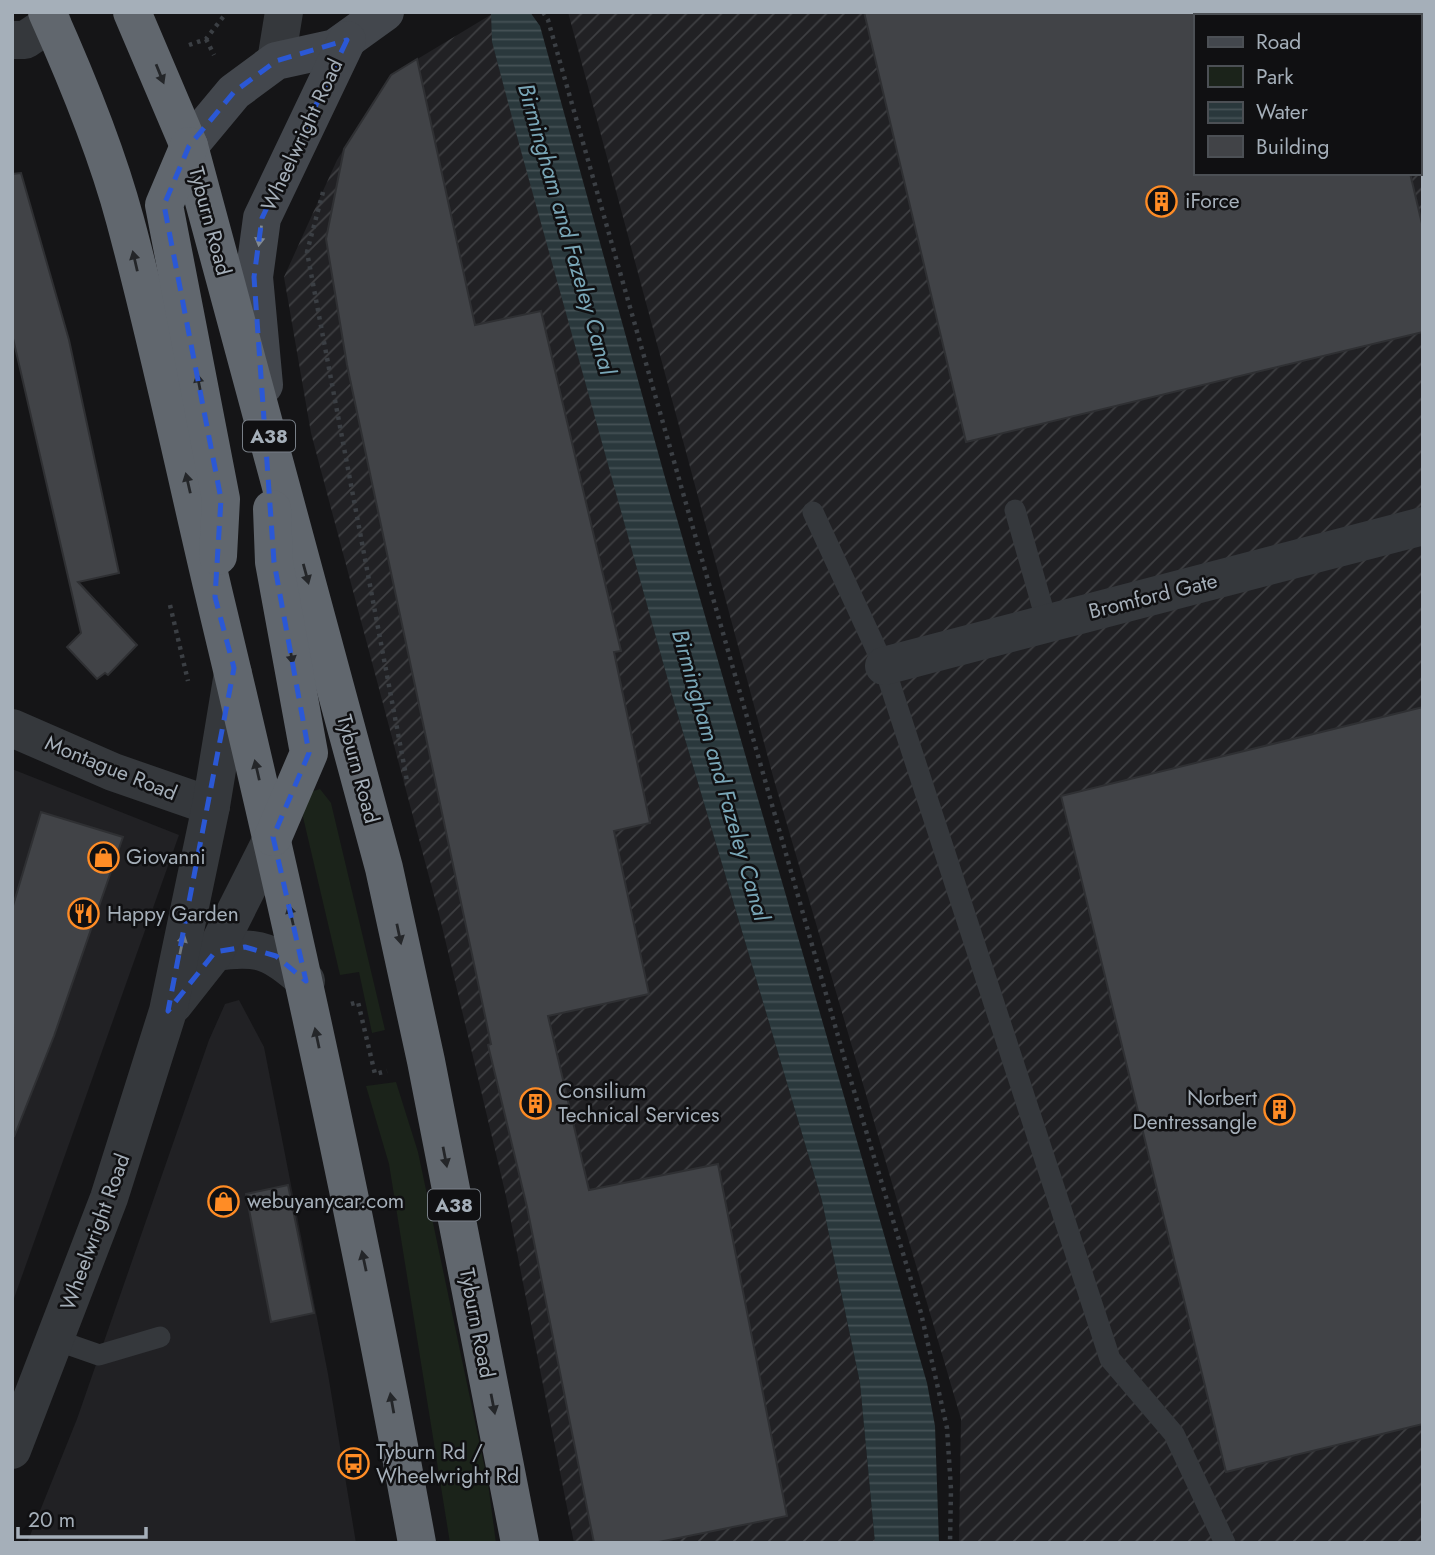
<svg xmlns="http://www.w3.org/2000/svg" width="1435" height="1555" font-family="Jost,sans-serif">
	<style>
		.built { fill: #212124 }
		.industrial { fill: url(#industrial-furrows); fill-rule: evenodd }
		.green { fill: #1b231a }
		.water { fill: url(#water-rules) }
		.building { fill: #414347; stroke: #2f3033; stroke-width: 2 }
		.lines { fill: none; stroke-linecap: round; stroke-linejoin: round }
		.path { stroke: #3b3f44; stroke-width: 4.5; stroke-dasharray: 3.5 5; stroke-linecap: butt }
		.lane { stroke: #35383c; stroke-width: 21 }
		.street { stroke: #35383c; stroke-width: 38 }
		.secondary { stroke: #43474d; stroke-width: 38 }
		.highway { stroke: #61676e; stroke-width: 38 }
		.oneway { fill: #242629 }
		.oneway2 { fill: #838b93 }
		.oneway3 { fill: #737981 }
		.marked { fill: none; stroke: #2b58d5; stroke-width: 5; stroke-dasharray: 14 9; stroke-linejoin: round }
		.labels { text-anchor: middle; stroke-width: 5; stroke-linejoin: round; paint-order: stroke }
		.shield { fill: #101012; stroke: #787f87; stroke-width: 2 }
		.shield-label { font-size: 19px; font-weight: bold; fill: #a5afb9 }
		.street-label { font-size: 21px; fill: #a5afb9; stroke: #101012 }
		.poi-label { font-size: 21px; fill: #a5afb9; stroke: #101012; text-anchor: start }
		.water-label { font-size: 23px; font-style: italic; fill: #79a6b7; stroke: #101012 }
	</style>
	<defs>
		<pattern id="industrial-furrows" width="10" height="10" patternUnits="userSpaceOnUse" patternTransform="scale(1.75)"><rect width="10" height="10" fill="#212124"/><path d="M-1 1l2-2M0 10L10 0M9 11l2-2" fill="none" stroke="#3e3f42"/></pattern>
		<pattern id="water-rules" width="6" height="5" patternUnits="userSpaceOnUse" patternTransform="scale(1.75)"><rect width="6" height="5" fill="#2a383c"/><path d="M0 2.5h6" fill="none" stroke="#465256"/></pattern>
	</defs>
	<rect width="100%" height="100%" fill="#151517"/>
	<!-- built -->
	<g class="built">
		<path d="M 12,769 L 179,835 L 12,1304 Z"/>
		<path d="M 239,1000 L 264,1047 L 328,1374 L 356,1543 L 27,1543 L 77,1419 L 209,1040 L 225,1004 Z"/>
	</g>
	<!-- industrial -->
	<g class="industrial">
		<path d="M 568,12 L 1423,12 L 1423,1543 L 959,1543 L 961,1419 L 774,780 ZM 1195,16 L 1419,16 L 1419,173 L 1195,173 Z"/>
		<path d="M 492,14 L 492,42 L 674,702 L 822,1201 L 860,1383 L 875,1543 L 574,1543 L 506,1196 L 440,918 L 311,433 L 284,277 L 337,160 L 391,75 Z"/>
	</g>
	<!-- green -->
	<g class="green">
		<path d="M 320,789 L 331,803 L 385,1030 L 372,1033 L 359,972 L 340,975 L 303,817 L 307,793 Z"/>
		<path d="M 396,1082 L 418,1152 L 488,1483 L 496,1543 L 450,1543 L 389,1164 L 366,1086 Z"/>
	</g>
	<!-- water -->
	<path class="water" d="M 491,12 L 530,12 L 540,26 L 664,474 L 927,1383 L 935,1426 L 939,1543 L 875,1543 L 860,1383 L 822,1201 L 674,702 L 521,151 L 492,42 Z"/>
	<!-- building -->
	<g class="building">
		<path d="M 864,12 L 1195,12 L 1195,173 L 1410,173 L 1423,228 L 1423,332 L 966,442 Z"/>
		<path d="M 417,59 L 475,325 L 541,311 L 621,651 L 614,652 L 650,823 L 614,831 L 649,994 L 548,1016 L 589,1190 L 718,1164 L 787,1516 L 654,1543 L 594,1543 L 527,1207 L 488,1045 L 491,1044 L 347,365 L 326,239 L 344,149 L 391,75 Z"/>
		<path d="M 21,173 L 69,340 L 119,573 L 78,582 L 137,645 L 108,675 L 105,673 L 97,679 L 67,647 L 81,633 L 12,334 L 12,174 Z"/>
		<path d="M 1423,707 L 1423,1424 L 1226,1472 L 1061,796 Z"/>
		<path d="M 41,812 L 123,837 L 54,1036 L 14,1137 L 12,909 Z"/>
		<path d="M 288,1185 L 314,1313 L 271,1322 L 246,1194 Z"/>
	</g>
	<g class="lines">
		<!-- path -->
		<g class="path">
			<path d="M 543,12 L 548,20 L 848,1071 L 921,1313 L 947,1428 L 951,1489 L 950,1543"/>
			<path d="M 206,39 L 214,55"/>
			<path d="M 189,45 L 206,39 L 227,12"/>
			<path d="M 323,192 L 307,252 L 407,781"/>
			<path d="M 170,605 L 188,681"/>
			<path d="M 351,1004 L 358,1002 L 375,1074 L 387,1071"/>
		</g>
		<!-- lane -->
		<g class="lane">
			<path d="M 1015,510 L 1047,623"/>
			<path d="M 813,512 L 884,666 L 1110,1359 L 1174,1434 L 1225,1543"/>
			<path d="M 56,1340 L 99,1355 L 160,1337"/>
		</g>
		<!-- street -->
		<g class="street">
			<path d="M 12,40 L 25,40 L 52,22"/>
			<path d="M 276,61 L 284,12"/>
			<path d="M 884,666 L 1423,526"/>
			<path d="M 12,728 L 113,772 L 211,806"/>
			<path d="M 215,952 C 262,945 271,952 306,981"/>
			<path d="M 174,1004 L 215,952 L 273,837"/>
			<path d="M 12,1450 L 109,1198 L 168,1011 L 211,806 L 233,673"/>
		</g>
		<!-- secondary -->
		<g class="secondary">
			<path d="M 189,146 L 234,92 L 276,61 L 335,48 L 385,12"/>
			<path d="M 264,385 L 254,277 L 262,218 L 347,40"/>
		</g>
		<!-- highway -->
		<g class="highway">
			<path d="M 47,12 C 77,79 106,149 125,220 C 158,342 184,467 213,590 C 289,906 359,1223 417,1543"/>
			<path d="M 132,12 L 189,146 L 384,868 L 426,1061 L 520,1543"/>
			<path d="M 189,146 L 164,205 L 221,499 L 218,556"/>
			<path d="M 272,509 L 274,562 L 309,753 L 273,837"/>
		</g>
	</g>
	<!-- one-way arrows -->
	<defs><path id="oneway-solid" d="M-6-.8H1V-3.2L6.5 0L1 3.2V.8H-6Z" transform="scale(1.75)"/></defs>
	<g class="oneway">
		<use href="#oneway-solid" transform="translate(160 74) rotate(68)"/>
		<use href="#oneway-solid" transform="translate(135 261) rotate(-103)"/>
		<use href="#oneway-solid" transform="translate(199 384) rotate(-101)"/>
		<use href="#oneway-solid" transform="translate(188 483) rotate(-103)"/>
		<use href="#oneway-solid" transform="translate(306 574) rotate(75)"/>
		<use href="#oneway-solid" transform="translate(291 654) rotate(80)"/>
		<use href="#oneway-solid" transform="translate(257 770) rotate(-103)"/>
		<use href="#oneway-solid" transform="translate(291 915) rotate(-103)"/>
		<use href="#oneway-solid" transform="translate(399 934) rotate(78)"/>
		<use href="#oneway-solid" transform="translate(317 1038) rotate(-102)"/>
		<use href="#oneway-solid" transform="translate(445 1157) rotate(79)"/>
		<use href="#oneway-solid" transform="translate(364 1261) rotate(-102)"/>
		<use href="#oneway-solid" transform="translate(392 1403) rotate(-100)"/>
		<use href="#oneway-solid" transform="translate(493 1404) rotate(79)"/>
	</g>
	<use class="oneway2" href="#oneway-solid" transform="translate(260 236) rotate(98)"/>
	<use class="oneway3" href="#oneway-solid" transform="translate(182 944) rotate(-78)"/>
	<!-- marked area -->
	<path class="marked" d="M 347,40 L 262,218 L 254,277 L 274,562 L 309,753 L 273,837 L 306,981 L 276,956 L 245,947 L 215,952 L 168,1011 L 234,668 L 215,597 L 221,499 L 164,205 L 189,146 L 234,92 L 276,61 Z"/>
	<!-- icons -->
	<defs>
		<symbol id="building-ring" viewBox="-11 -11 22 22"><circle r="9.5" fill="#101012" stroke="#ff8c25" stroke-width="1.5"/><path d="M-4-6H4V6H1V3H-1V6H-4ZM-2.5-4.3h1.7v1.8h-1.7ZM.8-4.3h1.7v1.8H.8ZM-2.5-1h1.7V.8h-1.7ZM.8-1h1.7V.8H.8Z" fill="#ff8c25"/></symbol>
		<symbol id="shop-ring" viewBox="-11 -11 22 22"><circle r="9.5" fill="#101012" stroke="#ff8c25" stroke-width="1.5"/><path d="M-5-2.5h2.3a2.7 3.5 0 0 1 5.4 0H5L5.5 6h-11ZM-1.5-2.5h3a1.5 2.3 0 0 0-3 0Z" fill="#ff8c25"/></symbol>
		<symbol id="restaurant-ring" viewBox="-11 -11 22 22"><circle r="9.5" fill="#101012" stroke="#ff8c25" stroke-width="1.5"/><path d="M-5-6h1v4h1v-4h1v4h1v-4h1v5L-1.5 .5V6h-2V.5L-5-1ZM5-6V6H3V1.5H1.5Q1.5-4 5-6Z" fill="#ff8c25"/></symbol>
		<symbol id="bus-ring" viewBox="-11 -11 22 22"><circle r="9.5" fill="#101012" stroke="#ff8c25" stroke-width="1.5"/><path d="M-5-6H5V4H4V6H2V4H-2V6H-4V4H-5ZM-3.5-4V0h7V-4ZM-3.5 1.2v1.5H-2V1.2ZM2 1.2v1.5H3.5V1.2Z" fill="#ff8c25"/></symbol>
	</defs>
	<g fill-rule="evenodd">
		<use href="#building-ring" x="1144" y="184" width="35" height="35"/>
		<use href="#shop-ring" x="86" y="840" width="35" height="35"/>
		<use href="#restaurant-ring" x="66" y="896" width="35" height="35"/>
		<use href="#building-ring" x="518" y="1086" width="35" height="35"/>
		<use href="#building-ring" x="1262" y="1092" width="35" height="35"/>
		<use href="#shop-ring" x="206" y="1184" width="35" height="35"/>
		<use href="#bus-ring" x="336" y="1446" width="35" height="35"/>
	</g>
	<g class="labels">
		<!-- shield labels -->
		<g class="shield">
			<rect x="243" y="420.5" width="52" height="31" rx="5"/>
			<rect x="428" y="1189.5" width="52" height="31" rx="5"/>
		</g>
		<g class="shield-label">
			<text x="269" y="443">A38</text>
			<text x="454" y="1212">A38</text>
		</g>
		<!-- street labels -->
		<g class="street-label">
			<text transform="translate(302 135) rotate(-65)" y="7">Wheelwright Road</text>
			<text transform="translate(210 221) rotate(75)" y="7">Tyburn Road</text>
			<text transform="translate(1153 596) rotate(-14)" y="7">Bromford Gate</text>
			<text transform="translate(111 768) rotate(22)" y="7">Montague Road</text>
			<text transform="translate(358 769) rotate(75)" y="7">Tyburn Road</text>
			<text transform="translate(95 1232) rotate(-70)" y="7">Wheelwright Road</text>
			<text transform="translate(477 1323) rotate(79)" y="7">Tyburn Road</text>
		</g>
		<!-- poi labels -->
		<g class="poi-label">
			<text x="1185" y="208">iForce</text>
			<text x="126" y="864">Giovanni</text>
			<text x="107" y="921">Happy Garden</text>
			<text x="558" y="1098">Consilium<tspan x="558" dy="24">Technical Services</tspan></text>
			<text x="1257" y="1105" text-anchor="end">Norbert<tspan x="1257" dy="24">Dentressangle</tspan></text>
			<text x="247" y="1208">webuyanycar.com</text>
			<text x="376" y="1459">Tyburn Rd /<tspan x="376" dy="24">Wheelwright Rd</tspan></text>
		</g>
		<!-- water labels -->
		<g class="water-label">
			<text transform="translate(567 229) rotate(74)" y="8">Birmingham and Fazeley Canal</text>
			<text transform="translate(721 775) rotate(74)" y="8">Birmingham and Fazeley Canal</text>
		</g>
	</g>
	<!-- border -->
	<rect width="1435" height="1555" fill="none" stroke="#a5afb9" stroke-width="28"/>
	<!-- legend -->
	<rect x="1194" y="14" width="228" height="161" fill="#101012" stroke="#4c5055" stroke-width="2"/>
	<rect x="1208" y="37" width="35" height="10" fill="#43474d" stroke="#4c5055" stroke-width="2"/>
	<text x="1256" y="49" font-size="21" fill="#a5afb9">Road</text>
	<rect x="1208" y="66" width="35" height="21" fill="#1b231a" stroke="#4c5055" stroke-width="2"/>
	<text x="1256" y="84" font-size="21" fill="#a5afb9">Park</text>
	<rect x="1208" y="102" width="35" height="21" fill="url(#water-rules)" stroke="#4c5055" stroke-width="2"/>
	<text x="1256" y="119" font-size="21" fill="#a5afb9">Water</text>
	<rect x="1208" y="136" width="35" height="21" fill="#414347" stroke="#4c5055" stroke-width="2"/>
	<text x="1256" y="154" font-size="21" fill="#a5afb9">Building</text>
	<!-- scale -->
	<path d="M18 1527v10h128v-10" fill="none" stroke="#a5afb9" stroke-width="3.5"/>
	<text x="28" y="1527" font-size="21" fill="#a5afb9" stroke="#101012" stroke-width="5" paint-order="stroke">20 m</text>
</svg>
